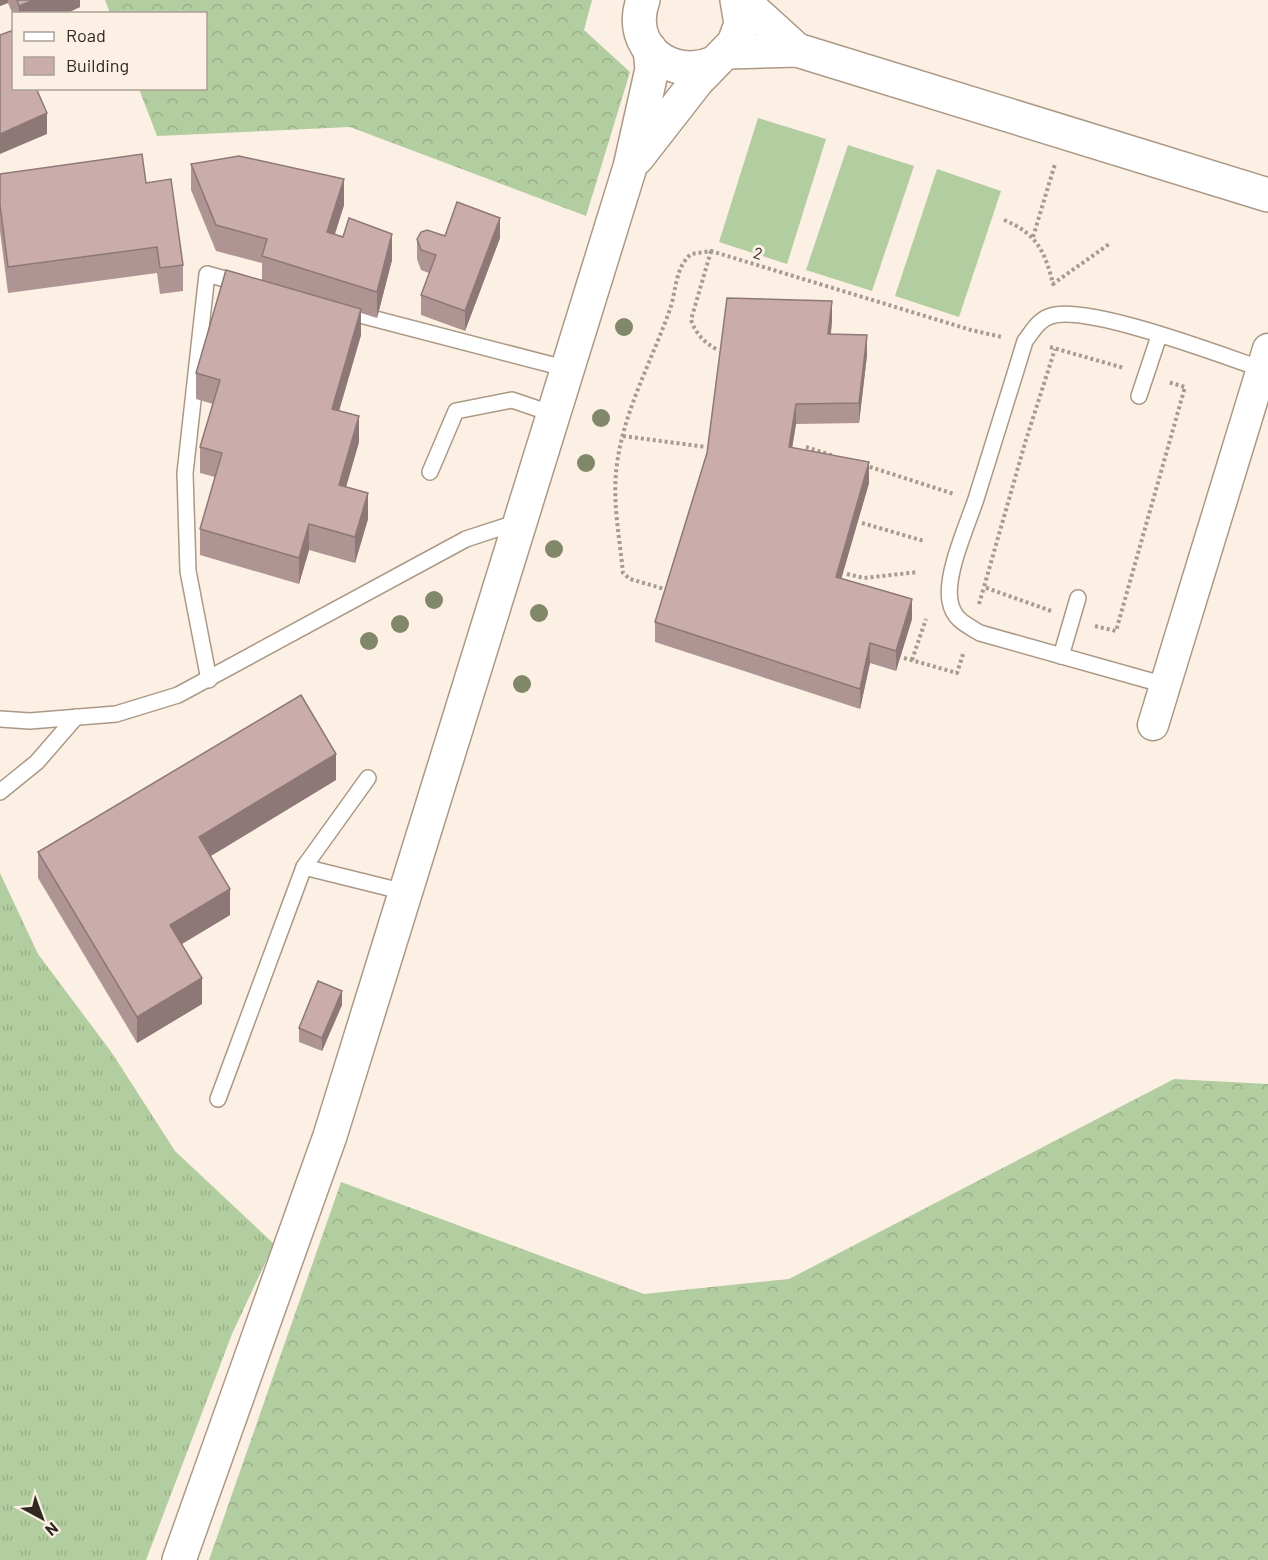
<svg xmlns="http://www.w3.org/2000/svg" width="1268" height="1560" font-family="Barlow,sans-serif">
	<style>
		.grass { fill: url(#grass-tufts) }
		.forest { fill: url(#forest-crowns) }
		.pitch { fill: #b2cd9f }
		.lines { fill: none; stroke-linecap: round; stroke-linejoin: round }
		.service-casing { stroke: #ab9985; stroke-width: 18 }
		.minor-casing { stroke: #ab9985; stroke-width: 33 }
		.tertiary-casing { stroke: #ab9985; stroke-width: 36 }
		.path { stroke: #a59b91; stroke-width: 4; stroke-dasharray: 3 3; stroke-linecap: butt }
		.service { stroke: #fff; stroke-width: 15 }
		.minor { stroke: #fff; stroke-width: 30 }
		.tertiary { stroke: #fff; stroke-width: 33 }
		.tree { fill: #81886a }
		.wall { fill: #ae9492 }
		.shaded-wall { fill: #8d7877 }
		.building { fill: #caacaa; stroke: #8d7877; stroke-width: 1.5 }
		.labels { text-anchor: middle; stroke-width: 6; stroke-linejoin: round; paint-order: stroke }
		.street-label { font-size: 16px; fill: #302821; stroke: #fcf0e4 }
	</style>
	<defs>
		<pattern id="grass-tufts" width="24" height="20" patternUnits="userSpaceOnUse" patternTransform="scale(1.5)"><rect width="24" height="20" fill="#b2cd9f"/><path d="M3 7l-1-3M5 7V3M7 7l1-3M15 17l-1-3M17 17v-4M19 17l1-3" fill="none" stroke="#99b089"/></pattern>
		<pattern id="forest-crowns" width="20" height="18" patternUnits="userSpaceOnUse" patternTransform="scale(1.5)"><rect width="20" height="18" fill="#b2cd9f"/><path d="M2 6a3 3 0 1 1 6 0M12 15a3 3 0 1 1 6 0" fill="none" stroke="#99b089"/></pattern>
	</defs>
	<rect width="100%" height="100%" fill="#fcf0e4"/>
	<!-- grass -->
	<path class="grass" d="M 0,873 L 38,954 L 112,1053 L 175,1151 L 274,1244 L 232,1334 L 146,1560 L 0,1560 Z"/>
	<!-- forest -->
	<g class="forest">
		<path d="M 105,0 L 592,0 L 584,30 L 630,72 L 586,216 L 350,127 L 157,136 L 139,89 L 206,88 L 206,14 L 110,13 Z"/>
		<path d="M 1174,1079 L 1268,1084 L 1268,1560 L 209,1560 L 341,1182 L 644,1294 L 789,1279 Z"/>
	</g>
	<!-- pitch -->
	<g class="pitch">
		<path d="M 758,118 L 826,139 L 787,264 L 719,242 Z"/>
		<path d="M 848,145 L 914,166 L 872,291 L 806,270 Z"/>
		<path d="M 937,169 L 1001,191 L 959,317 L 895,296 Z"/>
	</g>
	<g class="lines">
		<defs>
			<g id="service">
				<path d="M 341,310 L 568,369"/>
				<path d="M 1139,396 L 1159,336"/>
				<path d="M 430,472 L 456,411 L 512,400 L 553,414"/>
				<path d="M 1061,656 L 1078,598"/>
				<path d="M 209,680 L 188,571 L 185,473 L 207,274 L 243,284"/>
				<path d="M 1165,685 L 980,633 C 965,624 953,619 950,601 C 945,574 967,526 976,499 C 992,447 1009,394 1025,341 C 1032,332 1039,319 1051,316 C 1087,304 1221,355 1262,369"/>
				<path d="M 0,719 L 30,721 L 116,714 L 178,695 L 466,539 L 518,522"/>
				<path d="M 0,792 L 37,762 L 76,717"/>
				<path d="M 304,867 L 405,892"/>
				<path d="M 218,1099 L 304,867 L 368,778"/>
			</g>
			<path id="minor" d="M 1153,725 L 1268,349"/>
			<g id="tertiary">
				<path d="M 643,0 C 626,47 671,81 714,63"/>
				<path d="M 742,0 L 797,50"/>
				<path d="M 728,52 L 797,50 L 1268,195"/>
				<path d="M 637,158 L 697,81 L 734,43 L 741,24 L 737,0"/>
				<path d="M 179,1560 L 330,1136 L 630,167 L 652,69 L 650,49"/>
			</g>
		</defs>
		<!-- service casing -->
		<use href="#service" class="service-casing"/>
		<!-- minor casing -->
		<use href="#minor" class="minor-casing"/>
		<!-- tertiary casing -->
		<use href="#tertiary" class="tertiary-casing"/>
		<!-- path -->
		<g class="path">
			<path d="M 1004,220 C 1036,233 1045,251 1053,284 L 1109,244"/>
			<path d="M 1033,237 L 1055,164"/>
			<path d="M 711,251 L 691,320 C 696,334 704,342 716,349"/>
			<path d="M 1050,347 L 1124,368"/>
			<path d="M 623,436 L 706,447"/>
			<path d="M 806,447 L 834,456"/>
			<path d="M 864,465 L 954,494"/>
			<path d="M 862,523 L 924,541"/>
			<path d="M 847,574 L 864,578 L 918,572"/>
			<path d="M 668,590 L 630,579 L 623,573 C 620,541 613,506 616,473 C 621,416 650,365 669,312 C 677,291 674,269 691,254 L 711,251 L 971,330 L 1002,337"/>
			<path d="M 979,604 L 984,587"/>
			<path d="M 1051,611 L 984,587 L 1025,443 L 1055,349"/>
			<path d="M 1095,626 L 1116,631 L 1185,387 L 1168,382"/>
			<path d="M 904,658 L 957,673 L 964,651"/>
			<path d="M 912,660 L 926,619"/>
		</g>
		<!-- service -->
		<use href="#service" class="service"/>
		<!-- minor -->
		<use href="#minor" class="minor"/>
		<!-- tertiary -->
		<use href="#tertiary" class="tertiary"/>
	</g>
	<!-- trees -->
	<g class="tree">
		<circle cx="624" cy="327" r="9"/>
		<circle cx="601" cy="418" r="9"/>
		<circle cx="586" cy="463" r="9"/>
		<circle cx="554" cy="549" r="9"/>
		<circle cx="434" cy="600" r="9"/>
		<circle cx="539" cy="613" r="9"/>
		<circle cx="400" cy="624" r="9"/>
		<circle cx="369" cy="641" r="9"/>
		<circle cx="522" cy="684" r="9"/>
	</g>
	<!-- wall -->
	<g class="wall">
		<path d="M 0,0 L 80,0 L 80,7 L 65,14 L 14,14 L 14,17 L 8,3 L 0,6 Z"/>
		<path d="M 191,164 L 344,205 L 335,234 L 392,260 L 377,318 L 361,313 L 361,335 L 339,411 L 359,442 L 346,487 L 368,519 L 355,563 L 309,550 L 299,584 L 200,555 L 200,529 L 215,477 L 200,473 L 200,447 L 213,404 L 196,399 L 196,373 L 262,280 L 262,263 L 216,251 L 191,190 Z"/>
		<path d="M 0,174 L 146,183 L 183,265 L 183,291 L 160,294 L 157,273 L 8,293 L 0,231 Z"/>
		<path d="M 445,236 L 500,238 L 465,331 L 421,315 L 421,295 L 429,273 L 421,270 L 417,259 L 417,239 Z"/>
		<path d="M 832,321 L 831,334 L 867,355 L 859,423 L 796,424 L 792,447 L 869,483 L 841,579 L 912,619 L 896,671 L 870,663 L 860,709 L 655,642 L 655,622 Z"/>
		<path d="M 336,780 L 211,856 L 230,915 L 182,944 L 202,1004 L 137,1043 L 38,878 L 38,852 Z"/>
		<path d="M 342,1005 L 322,1051 L 299,1042 L 299,1028 Z"/>
	</g>
	<!-- shaded-wall -->
	<g class="shaded-wall">
		<path d="M 0,0 L 8,0 L 8,3 L 0,6 Z"/>
		<path d="M 34,0 L 80,0 L 80,7 L 65,14 L 19,14 L 19,6 Z"/>
		<path d="M 47,113 L 47,134 L 0,154 L 0,134 Z"/>
		<path d="M 344,179 L 344,205 L 327,258 L 327,232 Z"/>
		<path d="M 500,218 L 500,238 L 465,331 L 465,311 Z"/>
		<path d="M 392,234 L 392,260 L 377,318 L 377,292 Z"/>
		<path d="M 832,301 L 832,321 L 828,355 L 828,334 Z"/>
		<path d="M 361,309 L 361,335 L 332,435 L 332,409 Z"/>
		<path d="M 867,335 L 867,355 L 859,423 L 859,403 Z"/>
		<path d="M 796,404 L 796,424 L 789,467 L 789,447 Z"/>
		<path d="M 359,416 L 359,442 L 339,511 L 339,485 Z"/>
		<path d="M 869,462 L 869,483 L 836,597 L 836,577 Z"/>
		<path d="M 368,493 L 368,519 L 355,563 L 355,537 Z"/>
		<path d="M 309,524 L 309,550 L 299,584 L 299,558 Z"/>
		<path d="M 912,599 L 912,619 L 896,671 L 896,651 Z"/>
		<path d="M 870,643 L 870,663 L 860,709 L 860,689 Z"/>
		<path d="M 336,754 L 336,780 L 199,863 L 199,837 Z"/>
		<path d="M 230,889 L 230,915 L 170,951 L 170,925 Z"/>
		<path d="M 202,978 L 202,1004 L 137,1043 L 137,1017 Z"/>
		<path d="M 342,991 L 342,1005 L 322,1051 L 322,1038 Z"/>
	</g>
	<!-- building -->
	<g class="building">
		<path d="M 17,0 L 34,0 L 19,6 Z"/>
		<path d="M 11,31 L 14,37 L 14,88 L 36,88 L 47,113 L 0,134 L 0,35 Z"/>
		<path d="M 142,154 L 146,183 L 171,179 L 183,265 L 160,268 L 157,247 L 8,267 L 0,205 L 0,174 Z"/>
		<path d="M 239,156 L 344,179 L 327,232 L 343,237 L 349,218 L 392,234 L 377,292 L 262,256 L 267,239 L 216,225 L 191,164 Z"/>
		<path d="M 457,202 L 500,218 L 465,311 L 421,295 L 436,255 L 421,250 L 417,239 L 421,232 L 427,230 L 445,236 Z"/>
		<path d="M 226,270 L 361,309 L 332,409 L 359,416 L 339,485 L 368,493 L 355,537 L 309,524 L 299,558 L 200,529 L 222,453 L 200,447 L 220,380 L 196,373 Z"/>
		<path d="M 727,298 L 832,301 L 828,334 L 867,335 L 859,403 L 796,404 L 789,447 L 869,462 L 836,577 L 912,599 L 896,651 L 870,643 L 860,689 L 655,622 L 707,453 Z"/>
		<path d="M 301,695 L 336,754 L 199,837 L 230,889 L 170,925 L 202,978 L 137,1017 L 38,852 Z"/>
		<path d="M 318,981 L 342,991 L 322,1038 L 299,1028 Z"/>
	</g>
	<g class="labels">
		<!-- street labels -->
		<g class="street-label">
			<text transform="translate(758 253) rotate(17)" y="6">2</text>
		</g>
	</g>
	<!-- legend -->
	<rect x="12" y="12" width="195" height="78" fill="#fcf0e4" stroke="#aaa096" stroke-width="1.5"/>
	<rect x="24" y="32" width="30" height="9" fill="#ffffff" stroke="#aaa096" stroke-width="1.5"/>
	<text x="66" y="42" font-size="18" fill="#302821">Road</text>
	<rect x="24" y="57" width="30" height="18" fill="#caacaa" stroke="#aaa096" stroke-width="1.5"/>
	<text x="66" y="72" font-size="18" fill="#302821">Building</text>
	<!-- north arrow -->
	<g transform="translate(42 1518) rotate(139)" stroke="#fcf0e4" stroke-width="4.5" paint-order="stroke">
	<path d="M0-4.5L10 22L0 15L-10 22Z" fill="#302821"/>
	<text y="-9" font-size="16" font-weight="bold" text-anchor="middle" fill="#302821">N</text>
	</g>
</svg>
